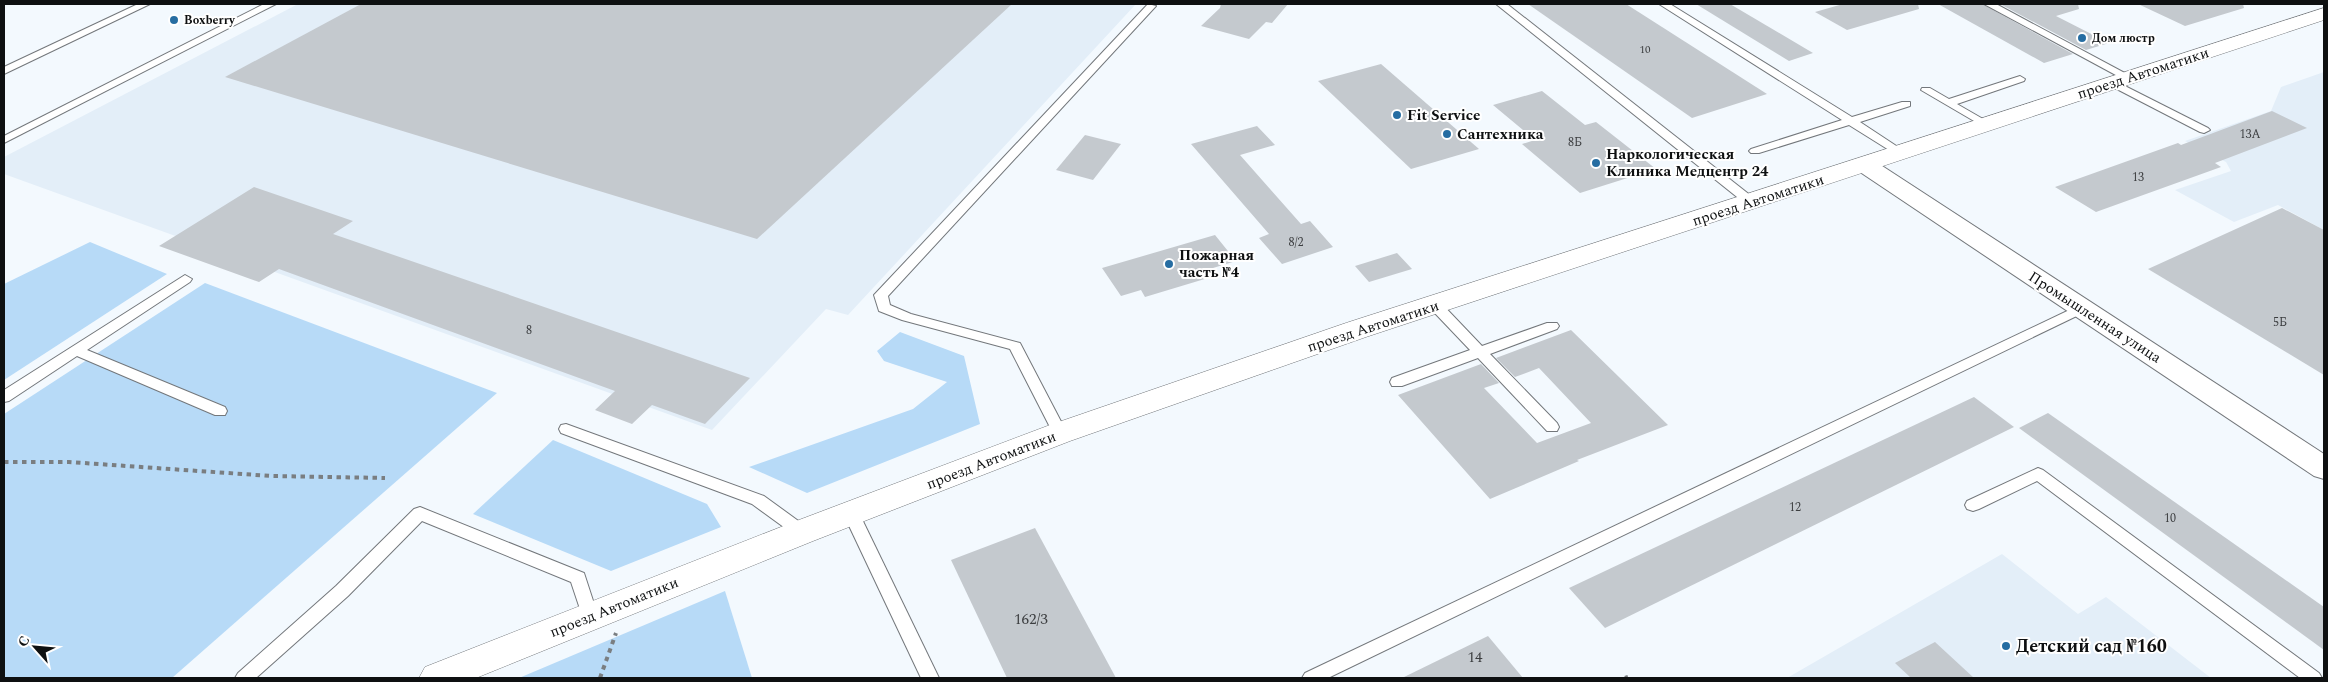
<svg xmlns="http://www.w3.org/2000/svg" width="2328" height="682" font-family="Spectral,serif">
	<style>
		.built { fill: #e3eef8 }
		.green { fill: #b7daf7 }
		.building { fill: #c4c9ce }
		.lines { fill: none; stroke-linecap: round; stroke-linejoin: round }
		.service-casing { stroke: #73777b; stroke-width: 2 }
		.minor-casing { stroke: #73777b; stroke-width: 2 }
		.secondary-casing { stroke: #73777b; stroke-width: 1 }
		.path { stroke: #7a7e81; stroke-width: 4; stroke-dasharray: 4.5 4.5; stroke-linecap: butt }
		.service { fill: #fff; fill-rule: evenodd }
		.minor { fill: #fff; fill-rule: evenodd }
		.secondary { fill: #fff; fill-rule: evenodd }
		.poi-dot { fill: #266da2; stroke: #fff; stroke-width: 2 }
		.labels { text-anchor: middle; stroke-width: 4; stroke-linejoin: round; paint-order: stroke }
		.far-number-label { font-size: 11px; fill: #3c3e40 }
		.far-poi-label { font-size: 12px; font-weight: bold; fill: #0e1011; stroke: #fff; text-anchor: start }
		.number-label { font-size: 12px; fill: #3c3e40 }
		.street-label { font-size: 15px; fill: #0e1011; stroke: #fff }
		.poi-label { font-size: 15px; font-weight: bold; fill: #0e1011; stroke: #fff; text-anchor: start }
		.near-number-label { font-size: 15px; fill: #3c3e40 }
		.near-poi-label { font-size: 18px; font-weight: bold; fill: #0e1011; stroke: #fff; text-anchor: start }
	</style>
	<rect width="100%" height="100%" fill="#f3f9fe"/>
	<!-- built -->
	<g class="built">
		<path d="M 298,4 L 1136,4 L 848,315 L 826,309 L 712,430 L 4,174 L 4,157 Z"/>
		<path d="M 2324,72 L 2324,230 L 2278,205 L 2234,222 L 2175,190 L 2231,171 L 2226,162 L 2185,141 L 2271,111 L 2281,87 Z"/>
		<path d="M 2002,554 L 2078,614 L 2106,597 L 2211,678 L 1787,678 Z"/>
	</g>
	<!-- green -->
	<g class="green">
		<path d="M 90,242 L 167,274 L 4,380 L 4,284 Z"/>
		<path d="M 205,283 L 497,393 L 172,678 L 4,678 L 4,414 Z"/>
		<path d="M 900,332 L 964,356 L 980,424 L 807,493 L 749,467 L 913,409 L 947,382 L 884,361 L 877,351 Z"/>
		<path d="M 553,440 L 707,504 L 721,527 L 611,571 L 473,514 Z"/>
		<path d="M 725,591 L 752,678 L 519,678 Z"/>
	</g>
	<!-- building -->
	<g class="building">
		<path d="M 361,4 L 1012,4 L 757,239 L 225,77 Z"/>
		<path d="M 1221,4 L 1288,4 L 1272,23 L 1266,22 L 1249,39 L 1201,26 L 1220,8 Z"/>
		<path d="M 1528,4 L 1626,4 L 1767,94 L 1692,118 Z"/>
		<path d="M 1696,4 L 1730,4 L 1813,53 L 1789,61 Z"/>
		<path d="M 1843,4 L 1918,4 L 1919,9 L 1847,30 L 1815,12 Z"/>
		<path d="M 1938,4 L 1982,4 L 2073,54 L 2044,63 Z"/>
		<path d="M 2000,4 L 2078,4 L 2079,9 L 2056,16 L 2109,43 L 2086,50 Z"/>
		<path d="M 2138,4 L 2243,4 L 2244,8 L 2185,26 Z"/>
		<path d="M 1381,64 L 1479,149 L 1411,169 L 1318,81 Z"/>
		<path d="M 1542,91 L 1585,125 L 1596,122 L 1656,169 L 1580,193 L 1522,144 L 1535,140 L 1493,105 Z"/>
		<path d="M 2272,111 L 2307,128 L 2215,163 L 2221,167 L 2096,212 L 2055,187 L 2178,143 L 2181,145 Z"/>
		<path d="M 1257,126 L 1275,145 L 1240,155 L 1301,224 L 1310,221 L 1333,247 L 1282,264 L 1259,238 L 1269,234 L 1191,144 Z"/>
		<path d="M 1085,135 L 1121,144 L 1093,180 L 1056,170 Z"/>
		<path d="M 254,187 L 353,221 L 333,234 L 750,378 L 705,424 L 652,405 L 632,424 L 595,410 L 615,391 L 279,269 L 259,282 L 159,246 Z"/>
		<path d="M 2282,208 L 2324,230 L 2324,375 L 2148,269 Z"/>
		<path d="M 1215,235 L 1236,261 L 1213,268 L 1218,275 L 1145,297 L 1141,290 L 1121,296 L 1102,268 Z"/>
		<path d="M 1397,253 L 1412,269 L 1369,282 L 1355,266 Z"/>
		<path d="M 1571,330 L 1668,425 L 1577,460 L 1579,461 L 1490,499 L 1398,395 L 1481,364 L 1499,383 L 1484,388 L 1537,443 L 1591,423 L 1539,368 L 1515,377 L 1496,358 Z"/>
		<path d="M 1974,397 L 2014,427 L 1605,628 L 1569,588 Z"/>
		<path d="M 2048,413 L 2324,607 L 2324,650 L 2019,428 Z"/>
		<path d="M 1035,528 L 1116,678 L 1007,678 L 951,560 Z"/>
		<path d="M 1488,636 L 1523,678 L 1402,678 Z"/>
		<path d="M 1935,642 L 1974,678 L 1911,678 L 1895,663 Z"/>
	</g>
	<g class="lines">
		<defs>
			<g id="service">
				<path d="M 138,4 L 150,4 L 4,74 L 4,67 Z"/>
				<path d="M 264,4 L 276,4 L 4,143 L 4,136 Z"/>
				<path d="M 1148,4 L 1156,6 L 888,296 L 890,305 L 911,314 L 1020,343 L 1067,433 L 1065,437 L 1055,437 L 1053,433 L 1010,349 L 902,320 L 879,311 L 874,295 Z"/>
				<path d="M 1496,4 L 1507,4 L 1755,199 L 1757,202 L 1755,205 L 1747,205 Z"/>
				<path d="M 1659,4 L 1670,4 L 1852,117 L 1902,102 L 1910,102 L 1910,106 L 1860,122 L 1907,153 L 1901,156 L 1897,155 L 1849,125 L 1759,153 L 1751,153 L 1749,151 L 1751,149 L 1842,120 Z"/>
				<path d="M 1984,4 L 1996,4 L 2134,78 L 2133,80 L 2125,80 Z"/>
				<path d="M 2020,76 L 2025,79 L 2024,81 L 1957,104 L 1990,123 L 1992,125 L 1990,127 L 1986,128 L 1921,90 L 1922,88 L 1930,88 L 1949,99 Z"/>
				<path d="M 2113,80 L 2208,128 L 2210,130 L 2204,133 L 2200,132 L 2109,85 L 2109,81 Z"/>
				<path d="M 185,275 L 192,279 L 190,282 L 87,350 L 225,407 L 227,411 L 225,415 L 215,415 L 77,356 L 9,401 L 4,402 L 4,390 Z"/>
				<path d="M 1435,301 L 1440,302 L 1482,346 L 1547,323 L 1557,323 L 1559,326 L 1557,329 L 1490,354 L 1557,423 L 1559,427 L 1557,431 L 1547,431 L 1478,358 L 1402,386 L 1392,386 L 1390,382 L 1392,378 L 1470,350 L 1430,308 L 1428,305 L 1430,302 Z"/>
				<path d="M 2082,304 L 2089,308 L 2087,311 L 1328,678 L 1302,678 L 1305,673 Z"/>
				<path d="M 566,424 L 764,496 L 808,528 L 810,532 L 808,536 L 802,538 L 796,536 L 752,504 L 561,433 L 559,429 L 561,425 Z"/>
				<path d="M 2038,468 L 2043,470 L 2319,673 L 2322,678 L 2300,678 L 2037,481 L 1979,509 L 1973,511 L 1967,509 L 1965,505 L 1967,501 Z"/>
				<path d="M 420,507 L 584,573 L 598,616 L 596,621 L 590,623 L 584,621 L 571,582 L 422,521 L 348,596 L 256,678 L 235,678 L 238,673 L 336,586 L 414,509 Z"/>
				<path d="M 851,507 L 857,509 L 859,513 L 939,678 L 921,678 L 843,513 L 845,509 Z"/>
			</g>
			<path id="minor" d="M 1865,158 L 1873,160 L 2324,454 L 2324,479 L 2314,476 L 1857,170 L 1854,165 L 1857,160 Z"/>
			<path id="secondary" d="M 2324,8 L 2324,20 L 1366,337 L 1070,441 L 813,541 L 476,678 L 419,678 L 425,667 L 791,523 L 1050,425 L 1346,323 Z"/>
		</defs>
		<!-- service casing -->
		<use href="#service" class="service-casing"/>
		<!-- minor casing -->
		<use href="#minor" class="minor-casing"/>
		<!-- secondary casing -->
		<use href="#secondary" class="secondary-casing"/>
		<!-- path -->
		<g class="path">
			<path d="M 4,462 L 69,462 L 271,476 L 385,478"/>
			<path d="M 600,678 L 616,633"/>
			<path d="M 1625,678 L 1628,677"/>
		</g>
		<!-- service -->
		<use href="#service" class="service"/>
		<!-- minor -->
		<use href="#minor" class="minor"/>
		<!-- secondary -->
		<use href="#secondary" class="secondary"/>
	</g>
	<!-- markers -->
	<g class="poi-dot">
		<circle cx="174" cy="20" r="5"/>
		<circle cx="2082" cy="38" r="5"/>
		<circle cx="1397" cy="115" r="5"/>
		<circle cx="1447" cy="134" r="5"/>
		<circle cx="1596" cy="163" r="5"/>
		<circle cx="1169" cy="264" r="5"/>
		<circle cx="2006" cy="646" r="5"/>
	</g>
	<g class="labels">
		<!-- far-number labels -->
		<g class="far-number-label">
			<text x="1645" y="53">10</text>
		</g>
		<!-- far-poi labels -->
		<g class="far-poi-label">
			<text x="184" y="24">Boxberry</text>
			<text x="2092" y="42">Дом люстр</text>
		</g>
		<!-- number labels -->
		<g class="number-label">
			<text x="2250" y="138">13А</text>
			<text x="1575" y="146">8Б</text>
			<text x="2138" y="181">13</text>
			<text x="1296" y="246">8/2</text>
			<text x="2280" y="326">5Б</text>
			<text x="529" y="334">8</text>
			<text x="1795" y="511">12</text>
			<text x="2170" y="522">10</text>
		</g>
		<!-- street labels -->
		<g class="street-label">
			<text transform="translate(2143 73) rotate(-18)" y="5">проезд Автоматики</text>
			<text transform="translate(1758 200) rotate(-18)" y="5">проезд Автоматики</text>
			<text transform="translate(2095 317) rotate(33)" y="5">Промышленная улица</text>
			<text transform="translate(1373 326) rotate(-18)" y="5">проезд Автоматики</text>
			<text transform="translate(991 460) rotate(-21)" y="5">проезд Автоматики</text>
			<text transform="translate(614 607) rotate(-22)" y="5">проезд Автоматики</text>
		</g>
		<!-- poi labels -->
		<g class="poi-label">
			<text x="1407" y="120">Fit Service</text>
			<text x="1457" y="139">Сантехника</text>
			<text x="1606" y="159">Наркологическая<tspan x="1606" dy="17">Клиника Медцентр 24</tspan></text>
			<text x="1179" y="260">Пожарная<tspan x="1179" dy="17">часть №4</tspan></text>
		</g>
		<!-- near-number labels -->
		<g class="near-number-label">
			<text x="1031" y="624">162/3</text>
			<text x="1475" y="662">14</text>
		</g>
		<!-- near-poi labels -->
		<g class="near-poi-label">
			<text x="2016" y="652">Детский сад №160</text>
		</g>
	</g>
	<!-- border -->
	<rect width="2328" height="682" fill="none" stroke="#0e1011" stroke-width="10"/>
	<!-- north arrow -->
	<g transform="translate(35 647) rotate(297)" stroke="#ffffff" stroke-width="4" paint-order="stroke">
	<path d="M0-4L9 19L0 12L-9 19Z" fill="#0e1011"/>
	<text y="-8" font-size="14" font-weight="bold" text-anchor="middle" fill="#0e1011">С</text>
	</g>
</svg>
